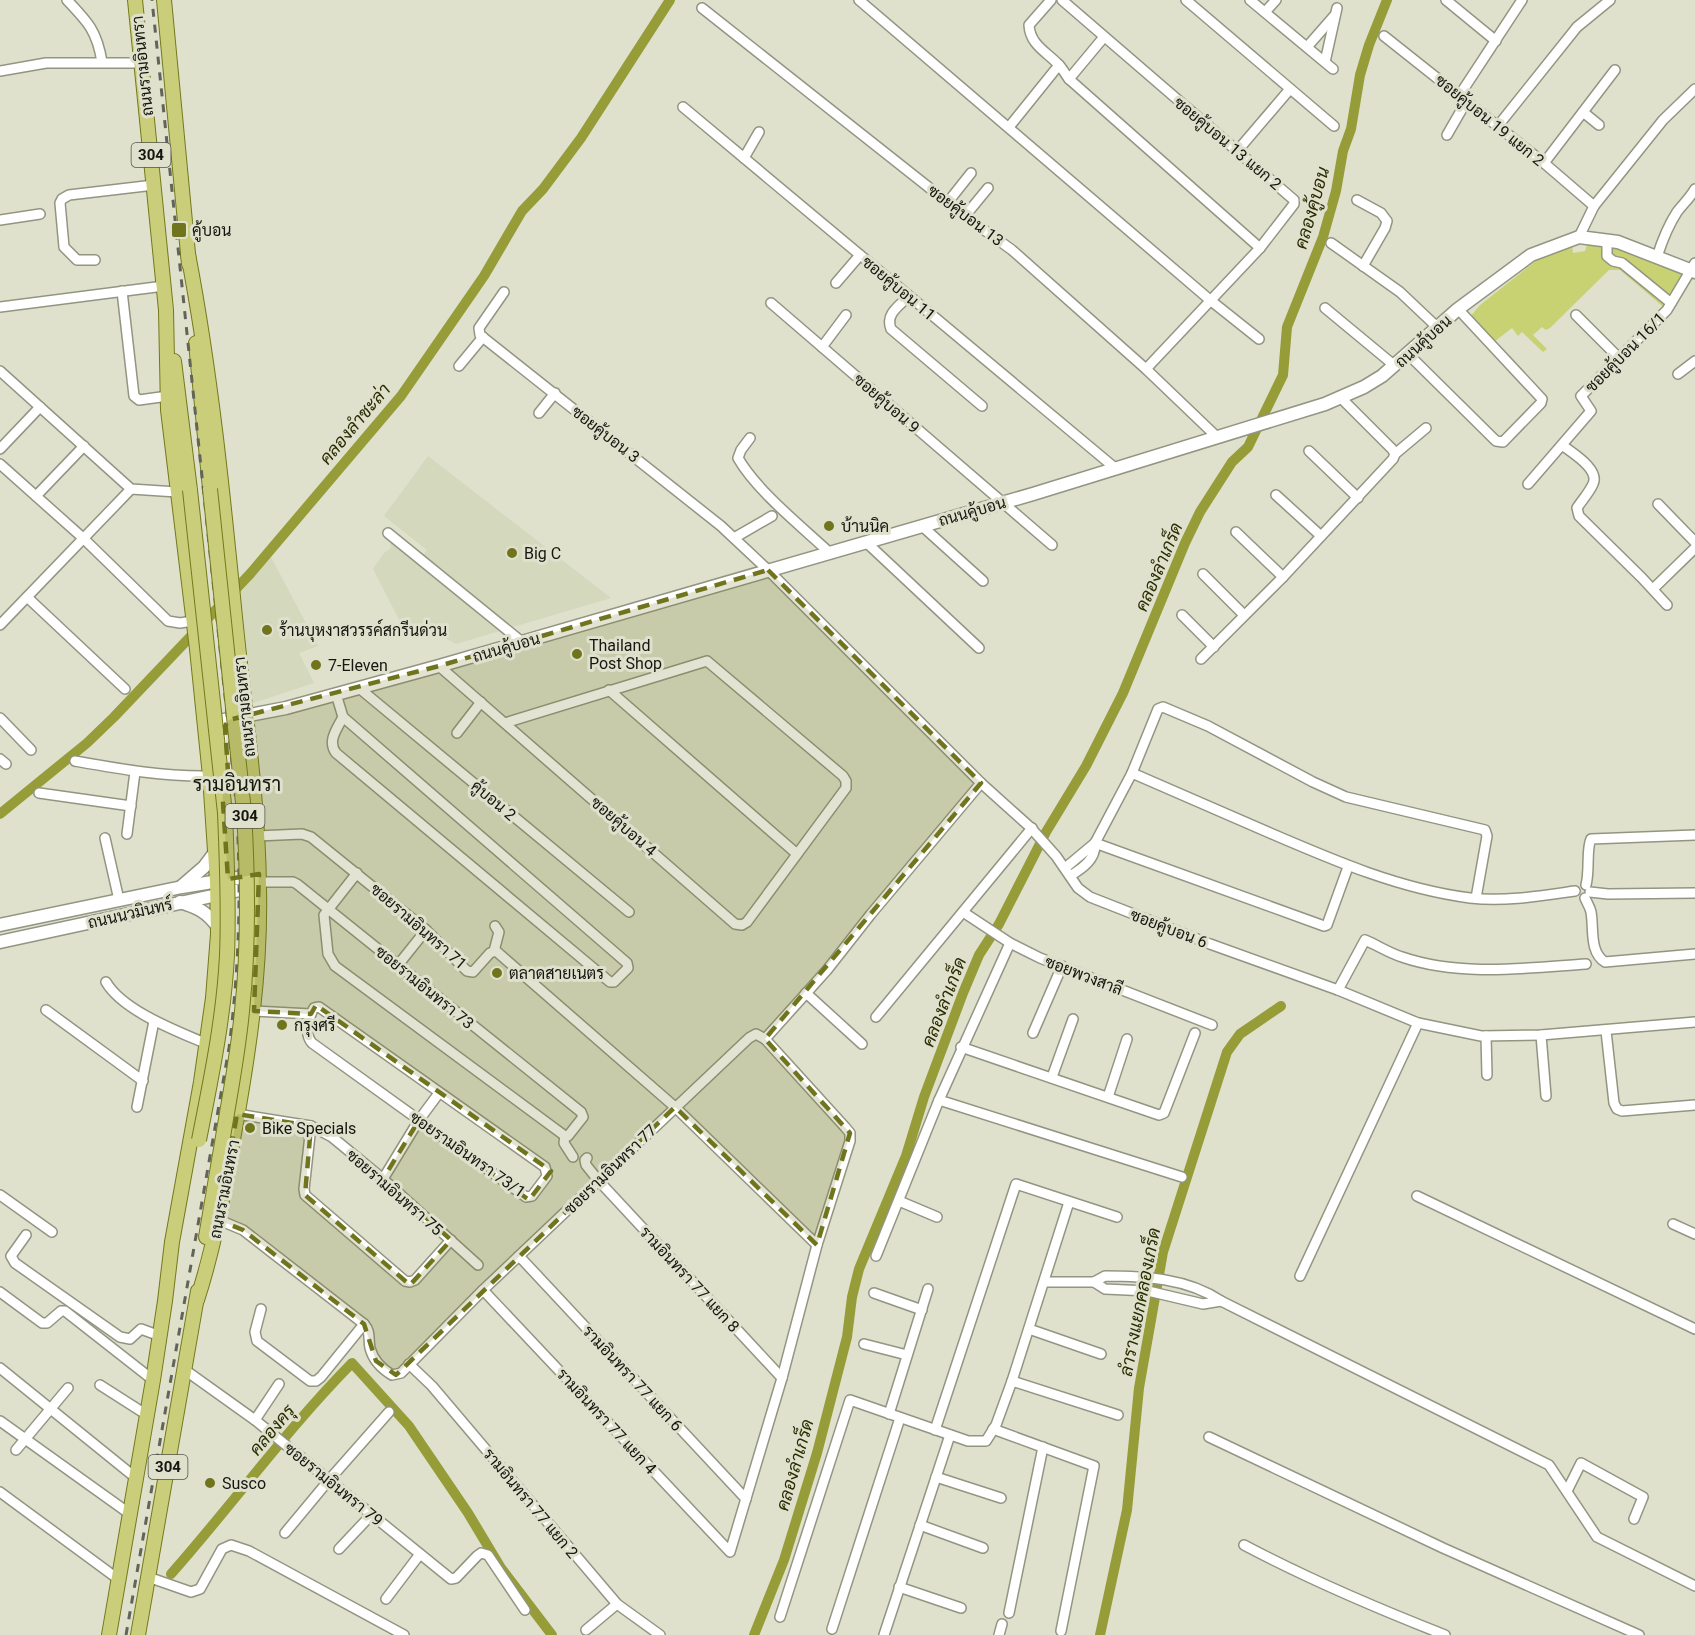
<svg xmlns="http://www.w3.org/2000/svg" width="1695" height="1635" font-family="Roboto,Sarabun,sans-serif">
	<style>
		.built { fill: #d4d8bc }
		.green { fill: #c9d272 }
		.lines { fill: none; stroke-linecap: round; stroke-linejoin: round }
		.canal { stroke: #959c38; stroke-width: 10 }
		.street-casing { stroke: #939582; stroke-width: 12 }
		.secondary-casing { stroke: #939582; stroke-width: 15 }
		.primary-casing { stroke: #73791b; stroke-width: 16 }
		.street { stroke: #fff; stroke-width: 9 }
		.secondary { stroke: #fff; stroke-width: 12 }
		.primary { stroke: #cace7a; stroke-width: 14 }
		.rail { stroke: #626458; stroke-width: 3; stroke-dasharray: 8 8; stroke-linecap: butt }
		.primary-bridge-casing { stroke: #73791b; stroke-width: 16; stroke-linecap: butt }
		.primary-bridge { stroke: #cace7a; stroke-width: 14 }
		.marked { fill: #70751d; fill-opacity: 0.2; stroke: #70751d; stroke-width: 4.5; stroke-dasharray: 12 8; stroke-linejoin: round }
		.poi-dot { fill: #70751d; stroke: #dfe1cd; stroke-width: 2 }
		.labels { text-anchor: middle; stroke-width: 6; stroke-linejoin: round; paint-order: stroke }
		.shield { fill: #dfe1cd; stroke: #525348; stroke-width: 1.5 }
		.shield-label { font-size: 15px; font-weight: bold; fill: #15160f }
		.street-label { font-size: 16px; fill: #15160f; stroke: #dfe1cd }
		.poi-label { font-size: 16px; fill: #15160f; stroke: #dfe1cd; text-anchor: start }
		.water-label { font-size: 18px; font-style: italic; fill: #2a2d02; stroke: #dfe1cd }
		.quarter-label { font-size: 20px; fill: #15160f; stroke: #dfe1cd }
	</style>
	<rect width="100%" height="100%" fill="#dfe1cd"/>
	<!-- built -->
	<g class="built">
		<path d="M 428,456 L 611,598 L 456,644 L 435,632 L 421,637 L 417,633 L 407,635 L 373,569 L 384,553 L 391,548 L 390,542 L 400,538 L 423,556 L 427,550 L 384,516 Z"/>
		<path d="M 271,557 L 318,646 L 299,653 L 314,683 L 253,703 L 240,591 Z"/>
	</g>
	<!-- green -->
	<path class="green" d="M 1588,242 L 1621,247 L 1688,271 L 1667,310 L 1620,270 L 1609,270 L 1550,328 L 1546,330 L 1542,327 L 1533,335 L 1547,349 L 1543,352 L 1522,332 L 1518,336 L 1512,328 L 1494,342 L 1469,318 L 1480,305 L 1537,260 L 1572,243 L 1573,253 L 1585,251 Z"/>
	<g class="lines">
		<!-- canal -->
		<g class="canal">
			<path d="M 0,814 L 87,743 L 114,717 L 250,574 L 401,396 L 484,276 L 522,211 L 543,189 L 581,138 L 670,0"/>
			<path d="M 171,1574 C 232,1505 287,1429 352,1363 L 409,1426 L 468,1513 L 501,1568 L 552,1635"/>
			<path d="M 754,1635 L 784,1560 L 817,1453 L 847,1337 L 852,1297 L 859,1269 L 906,1156 L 924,1097 L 963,993 L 979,955 L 999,924 L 1046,832 L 1086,766 L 1123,693 L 1185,543 L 1200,512 L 1232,462 L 1248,447 L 1283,375 L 1287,327 L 1323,237 L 1336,191 L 1343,151 L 1351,129 L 1360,75 L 1369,45 L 1387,0"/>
			<path d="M 1100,1635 L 1127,1510 L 1139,1388 L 1163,1252 L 1227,1052 L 1240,1034 L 1281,1006"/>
		</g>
		<defs>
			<g id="street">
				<path d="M 67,0 C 88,22 97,31 102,62"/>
				<path d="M 859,0 L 1210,300 L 1259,339"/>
				<path d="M 1051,0 L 1029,25 C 1030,44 1045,51 1057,63 C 1062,67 1065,74 1069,79 L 1260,248"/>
				<path d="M 1062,0 L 1294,200 L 1294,204 L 1260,248 L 1146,369"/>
				<path d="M 1186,0 L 1334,126"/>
				<path d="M 1250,0 L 1333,69"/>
				<path d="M 1446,0 L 1496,41"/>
				<path d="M 702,8 L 965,216 L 1012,250 L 1146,369 L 1217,437"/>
				<path d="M 1265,12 L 1276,0"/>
				<path d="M 1384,36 L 1544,163 L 1594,206"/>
				<path d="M 1307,47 L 1335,15"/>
				<path d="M 1325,62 L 1337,8"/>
				<path d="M 0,71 L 46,63 L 142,63"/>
				<path d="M 1069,79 L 1104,37"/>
				<path d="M 1459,96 L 1522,0"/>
				<path d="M 683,107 L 1115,468"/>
				<path d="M 1583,112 L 1599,125"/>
				<path d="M 1009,127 L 1059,65"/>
				<path d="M 1497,127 L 1577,27 L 1610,0"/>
				<path d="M 1447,135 L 1466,102"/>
				<path d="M 1238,150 L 1290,89"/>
				<path d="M 744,158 L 759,132"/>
				<path d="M 1544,163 L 1615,70"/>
				<path d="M 1357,200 L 1381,213 L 1387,221 L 1385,228 L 1363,266"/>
				<path d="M 948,202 L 971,173"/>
				<path d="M 965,216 L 988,188"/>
				<path d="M 0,220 L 40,214"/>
				<path d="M 1579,237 L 1594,206 L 1663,120 L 1695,89"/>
				<path d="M 1607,241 L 1607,256 L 1613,261 L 1622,263 L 1671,303"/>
				<path d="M 1331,243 L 1400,292 L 1437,327"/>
				<path d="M 1657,257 C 1662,241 1668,226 1677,212 C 1683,204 1690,198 1695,189"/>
				<path d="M 95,260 L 77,260 L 64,247 L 60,203 L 62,199 L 69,195 L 154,185"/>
				<path d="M 836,283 L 860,255"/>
				<path d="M 122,291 L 134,396 L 139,400 L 168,396"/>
				<path d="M 504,292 L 479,328 L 480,335 L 721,526 L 768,570 L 981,783 L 1030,827 L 1056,856 L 1078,888 L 1090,897 L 1210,944 L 1338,990 L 1418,1023 L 1481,1036 L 1541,1035 L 1695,1022"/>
				<path d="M 909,296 C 899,306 885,314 891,329 L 982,406"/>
				<path d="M 771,303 L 1052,545"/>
				<path d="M 0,307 L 164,286"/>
				<path d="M 1325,308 L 1395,366"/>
				<path d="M 1576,315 L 1618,357"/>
				<path d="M 822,347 L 846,315"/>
				<path d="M 1408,354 L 1496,441 L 1503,442 L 1541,403 L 1542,399 L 1458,309"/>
				<path d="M 459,366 L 483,337"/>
				<path d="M 0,371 L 131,489 L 177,492"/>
				<path d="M 1678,374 L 1695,361"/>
				<path d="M 539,413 L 555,393"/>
				<path d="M 750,438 L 741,450 L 738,458 C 756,490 802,527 830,553"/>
				<path d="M 1562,445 C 1572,453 1600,469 1593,484 C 1589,493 1582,500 1577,508 L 1579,516 L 1642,578 L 1667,605"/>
				<path d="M 0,449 L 40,407"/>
				<path d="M 1309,451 L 1358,498"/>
				<path d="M 1395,454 L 1426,428"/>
				<path d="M 0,464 L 83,538 L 168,621 L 180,623 L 193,621"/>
				<path d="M 1528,484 L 1591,411 L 1581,396 L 1667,310 L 1695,263"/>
				<path d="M 1276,495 L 1321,536"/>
				<path d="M 36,496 L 84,446"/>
				<path d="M 1658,504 L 1695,542"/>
				<path d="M 922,526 L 983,581"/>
				<path d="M 1236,532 L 1283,577"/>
				<path d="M 388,533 L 522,642"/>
				<path d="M 734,538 L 772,516"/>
				<path d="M 867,543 L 979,648"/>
				<path d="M 1203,574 L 1244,615"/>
				<path d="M 1653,589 L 1695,548"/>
				<path d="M 27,597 L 125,689"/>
				<path d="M 1182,615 L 1214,647"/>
				<path d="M 0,625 L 131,489"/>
				<path d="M 1201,659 L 1283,577 L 1393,459 L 1395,454 L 1392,449 L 1341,398"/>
				<path d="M 439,666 L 735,924 L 742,925 L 747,922 L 846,788 L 846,781 L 843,776 L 707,661 L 505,723"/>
				<path d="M 359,688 L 629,912"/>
				<path d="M 609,690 L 797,854"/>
				<path d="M 336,694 L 343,717 L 627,963 L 628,968 L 614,982 L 610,982 L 336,753 C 327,741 337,729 343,717"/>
				<path d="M 0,718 L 31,750"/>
				<path d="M 457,733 L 481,702"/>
				<path d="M 0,759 L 6,764"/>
				<path d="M 75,761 C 120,769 164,777 210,776"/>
				<path d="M 1132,773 C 1178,793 1224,813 1270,833 C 1335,861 1400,889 1470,898 C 1505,902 1540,896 1575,891"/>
				<path d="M 39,793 L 131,806"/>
				<path d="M 127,834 L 135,772"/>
				<path d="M 257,836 L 302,834 L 311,837 L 426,930 L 467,971 L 473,972 L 490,953 L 496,951 L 675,1107 L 817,1245"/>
				<path d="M 105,838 L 119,900"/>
				<path d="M 1095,843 L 1324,926 L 1327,925 L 1348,867"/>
				<path d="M 1065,868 L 1095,843"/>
				<path d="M 357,873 L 324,915 L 328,954 L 335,966 L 565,1136"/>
				<path d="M 1070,876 C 1083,868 1096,859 1095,843 L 1132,773 L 1158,709 L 1163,707 L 1208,726 L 1313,782 L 1346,797 L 1485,830 L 1487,836 L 1476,898"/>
				<path d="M 259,882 L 293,882 L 297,884 L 581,1112 L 583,1117 L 568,1136 L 565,1136"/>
				<path d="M 1586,885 C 1590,870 1586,849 1591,839 L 1695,835"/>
				<path d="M 1590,892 L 1608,894 L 1695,893"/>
				<path d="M 1585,898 C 1587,903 1590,907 1591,912 C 1594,928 1589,952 1605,962 L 1695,954"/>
				<path d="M 963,912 L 1010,943 L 1040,958 L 1212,1025"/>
				<path d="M 1010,943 L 939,1100 L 1182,1177"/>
				<path d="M 494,951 L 499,932 L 495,926"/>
				<path d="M 398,965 L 426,930"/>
				<path d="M 106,982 C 123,1011 177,1031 207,1044"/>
				<path d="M 1338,990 L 1365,940 C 1377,945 1389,953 1402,957 C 1460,977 1527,968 1586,964"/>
				<path d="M 806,993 L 862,1044"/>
				<path d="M 319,1007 L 545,1167 L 547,1176 L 532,1196 L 526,1197 L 312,1043 C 304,1034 308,1018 314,1008 Z"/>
				<path d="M 46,1010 L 143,1081"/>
				<path d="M 254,1011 L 311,1014"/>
				<path d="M 876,1017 L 1032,828"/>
				<path d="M 1606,1031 L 1614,1103 L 1617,1109 L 1622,1111 L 1695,1105"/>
				<path d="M 1033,1033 L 1062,966"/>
				<path d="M 1541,1035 L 1546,1096"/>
				<path d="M 1486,1036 L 1487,1075"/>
				<path d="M 961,1047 L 1159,1115 L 1164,1113 L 1195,1033"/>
				<path d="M 1052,1077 L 1073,1019"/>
				<path d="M 1108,1097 L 1127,1039"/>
				<path d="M 137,1107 L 154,1021"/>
				<path d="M 237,1114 L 311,1126 L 332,1137 L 383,1179 L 478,1265"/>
				<path d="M 311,1126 L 304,1189 L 305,1195 L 405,1281 L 410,1282 L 415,1280 L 451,1240"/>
				<path d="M 565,1136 L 564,1143 L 573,1157"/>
				<path d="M 587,1158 L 585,1160 L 586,1165 L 598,1180 L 782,1378"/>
				<path d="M 383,1179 L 419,1120 L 439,1093"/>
				<path d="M 0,1195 L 52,1232"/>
				<path d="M 1417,1196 L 1695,1329"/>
				<path d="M 899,1201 L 937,1217"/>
				<path d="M 219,1220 L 243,1230 L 364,1324 C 371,1332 368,1338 370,1348 C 373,1360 382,1369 392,1375 L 401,1373 L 483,1290 L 749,1038 L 756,1034 L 765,1039 L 827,970 L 871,914 L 981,783"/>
				<path d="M 1673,1224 L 1695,1234"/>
				<path d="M 26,1235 L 11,1256 L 15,1263 L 120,1337 L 130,1339 L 141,1329 L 160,1336"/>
				<path d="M 519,1256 L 746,1499"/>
				<path d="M 876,1256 L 939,1100"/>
				<path d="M 1105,1276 C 1144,1276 1187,1278 1221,1301 L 1203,1304 L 1148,1291 L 1105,1289 L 1094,1282 Z"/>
				<path d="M 1300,1276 L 1418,1023"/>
				<path d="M 1045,1282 L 1094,1282"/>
				<path d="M 483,1290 L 730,1552 L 782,1378 L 817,1245 L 850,1141 L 850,1133 L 845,1127 L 765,1039"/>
				<path d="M 0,1292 L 42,1323 L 47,1323 L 61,1311 L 65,1311 L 153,1380"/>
				<path d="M 874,1293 L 922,1310"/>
				<path d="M 1221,1301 L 1549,1465 L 1597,1537 L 1695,1586"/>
				<path d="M 261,1309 L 255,1332 L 257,1341 L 310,1381 L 316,1381 L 321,1377 L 364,1324"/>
				<path d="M 1029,1329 L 1101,1354"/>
				<path d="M 864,1344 L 907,1355"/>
				<path d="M 409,1364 L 432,1386 L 617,1604 L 660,1635"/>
				<path d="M 0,1368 L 136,1478"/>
				<path d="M 185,1370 L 255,1420 L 451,1579 L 456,1578 L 477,1556 L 481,1553 L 488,1555 L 525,1610"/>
				<path d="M 1012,1381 L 1118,1415"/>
				<path d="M 100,1385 L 147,1415"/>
				<path d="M 889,1414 L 928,1289"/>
				<path d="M 255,1420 L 279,1384"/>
				<path d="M 0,1421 L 130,1514"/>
				<path d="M 993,1429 L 1094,1466 L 1061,1631"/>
				<path d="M 935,1430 L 1016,1184 L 1117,1217"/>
				<path d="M 1209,1437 L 1443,1548 L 1639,1635"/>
				<path d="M 16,1450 L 68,1388"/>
				<path d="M 936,1477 L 1001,1498"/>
				<path d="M 1567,1491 L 1581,1463 L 1643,1497 L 1634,1519"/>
				<path d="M 0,1492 L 118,1579"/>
				<path d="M 920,1525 L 983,1548"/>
				<path d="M 285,1533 L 329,1480 L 389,1412"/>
				<path d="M 1244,1545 C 1310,1580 1376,1608 1445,1635"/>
				<path d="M 339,1549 L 372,1514"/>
				<path d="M 148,1577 L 191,1592 L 200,1589 L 222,1549 L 231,1545 L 249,1551 L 404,1635"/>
				<path d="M 899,1587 L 961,1608"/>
				<path d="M 386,1599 L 420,1554"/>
				<path d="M 1009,1613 L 1043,1447"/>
				<path d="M 780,1617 L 850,1400 L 968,1441 L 986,1441 L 996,1425 L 1012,1381 L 1069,1202"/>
				<path d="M 832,1629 L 900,1418"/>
				<path d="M 586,1630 L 617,1604"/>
				<path d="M 884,1635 L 950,1435"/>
				<path d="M 999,1635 L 1002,1624"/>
			</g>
			<g id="secondary">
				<path d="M 208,723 L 286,708 L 439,666 L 1033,494 L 1325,404 L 1364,387 L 1382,376 L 1458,309 L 1531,255 L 1579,237 L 1618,242 L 1695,272"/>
				<path d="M 222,788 L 228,772 L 225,726 L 229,720"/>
				<path d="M 182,886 L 204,867 L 216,851"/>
				<path d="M 180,902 C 197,907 207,912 218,927"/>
				<path d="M 0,925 L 182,887 L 255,875"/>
				<path d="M 0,942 L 254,887"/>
			</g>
			<g id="primary">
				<path d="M 164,0 L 189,264"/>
				<path d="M 188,254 C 211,374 223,496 235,617 C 244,707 258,796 259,887 C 261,971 249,1051 234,1134 C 224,1190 215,1245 197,1300"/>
				<path d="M 196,343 L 210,489"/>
				<path d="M 174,361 L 190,490"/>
				<path d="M 206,1237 L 222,1143"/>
				<path d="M 109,1635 L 153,1380 L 165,1301 L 172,1242 L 201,1082 L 213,998 L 218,934 L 217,881 L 210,776 L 197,649 L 168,410 L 166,310 L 135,0"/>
				<path d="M 138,1635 L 198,1291"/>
			</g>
		</defs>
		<!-- street casing -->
		<use href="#street" class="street-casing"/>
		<!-- secondary casing -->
		<use href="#secondary" class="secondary-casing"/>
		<!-- primary casing -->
		<use href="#primary" class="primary-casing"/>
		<!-- street -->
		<use href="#street" class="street"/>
		<!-- secondary -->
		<use href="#secondary" class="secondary"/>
		<!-- primary -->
		<use href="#primary" class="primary"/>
		<!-- rail -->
		<path class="rail" d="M 126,1635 L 229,1048 C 240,962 242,877 235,791 L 152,0"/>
		<defs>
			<g id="primary-bridge">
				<path d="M 210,489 L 244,812 C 248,879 249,945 242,1011 C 238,1055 229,1099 222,1143"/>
				<path d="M 190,490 L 225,813 C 227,860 229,908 227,955 C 224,1017 211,1079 199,1140"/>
			</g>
		</defs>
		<!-- primary-bridge casing -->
		<use href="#primary-bridge" class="primary-bridge-casing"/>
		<!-- primary-bridge -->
		<use href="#primary-bridge" class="primary-bridge"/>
	</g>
	<!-- marked area -->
	<path class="marked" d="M 768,570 L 981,783 L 765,1039 L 850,1133 L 817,1245 L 675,1107 L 396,1375 L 376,1361 L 364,1324 L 243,1230 L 219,1220 L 237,1114 L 311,1126 L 305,1195 L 410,1285 L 451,1240 L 383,1179 L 419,1120 L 529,1200 L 551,1171 L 316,1005 L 311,1014 L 254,1011 L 259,874 L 228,879 L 222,788 L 228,772 L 225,726 L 229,720 L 439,666 Z"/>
	<!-- markers -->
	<g class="poi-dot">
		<rect x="171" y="222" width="16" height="16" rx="3"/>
		<circle cx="829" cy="526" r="6"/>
		<circle cx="512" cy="553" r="6"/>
		<circle cx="267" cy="630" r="6"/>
		<circle cx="577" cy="654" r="6"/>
		<circle cx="316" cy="665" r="6"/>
		<circle cx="497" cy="973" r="6"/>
		<circle cx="282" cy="1025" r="6"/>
		<circle cx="250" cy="1128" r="6"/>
		<circle cx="210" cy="1483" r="6"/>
	</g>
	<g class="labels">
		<!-- shield labels -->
		<g class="shield">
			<rect x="131.5" y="143" width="39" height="24" rx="4.5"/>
			<rect x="225.5" y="804" width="39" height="24" rx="4.5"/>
			<rect x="148.5" y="1455" width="39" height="24" rx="4.5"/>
		</g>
		<g class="shield-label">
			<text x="151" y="160">304</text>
			<text x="245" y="821">304</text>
			<text x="168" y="1472">304</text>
		</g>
		<!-- street labels -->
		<g class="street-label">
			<text transform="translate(142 66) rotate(-96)" y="6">ถนนรามอินทรา</text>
			<text transform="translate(1490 120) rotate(39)" y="6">ซอยคู้บอน 19 แยก 2</text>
			<text transform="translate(1228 143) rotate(40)" y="6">ซอยคู้บอน 13 แยก 2</text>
			<text transform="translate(966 215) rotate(37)" y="6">ซอยคู้บอน 13</text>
			<text transform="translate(899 288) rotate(40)" y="6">ซอยคู้บอน 11</text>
			<text transform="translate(1423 341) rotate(-42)" y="6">ถนนคู้บอน</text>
			<text transform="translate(1625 352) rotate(-45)" y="6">ซอยคู้บอน 16/1</text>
			<text transform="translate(887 403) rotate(41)" y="6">ซอยคู้บอน 9</text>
			<text transform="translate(606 434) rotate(38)" y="6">ซอยคู้บอน 3</text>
			<text transform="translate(972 511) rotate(-16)" y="6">ถนนคู้บอน</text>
			<text transform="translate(506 647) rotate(-16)" y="6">ถนนคู้บอน</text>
			<text transform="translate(244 707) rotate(-96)" y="6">ถนนรามอินทรา</text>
			<text transform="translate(494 800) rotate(40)" y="6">คู้บอน 2</text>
			<text transform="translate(624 826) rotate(41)" y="6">ซอยคู้บอน 4</text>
			<text transform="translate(130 913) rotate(-13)" y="6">ถนนนวมินทร์</text>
			<text transform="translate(419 926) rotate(41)" y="6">ซอยรามอินทรา 71</text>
			<text transform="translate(1169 928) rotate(21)" y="6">ซอยคู้บอน 6</text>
			<text transform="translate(1084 975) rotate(21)" y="6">ซอยพวงสาลี</text>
			<text transform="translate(425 987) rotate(39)" y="6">ซอยรามอินทรา 73</text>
			<text transform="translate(468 1154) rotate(35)" y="6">ซอยรามอินทรา 73/1</text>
			<text transform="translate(610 1169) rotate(-44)" y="6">ซอยรามอินทรา 77</text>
			<text transform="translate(224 1189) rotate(-79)" y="6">ถนนรามอินทรา</text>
			<text transform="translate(395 1192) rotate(41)" y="6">ซอยรามอินทรา 75</text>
			<text transform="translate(690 1279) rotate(47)" y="6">รามอินทรา 77 แยก 8</text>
			<text transform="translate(633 1378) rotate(47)" y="6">รามอินทรา 77 แยก 6</text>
			<text transform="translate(607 1421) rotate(47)" y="6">รามอินทรา 77 แยก 4</text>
			<text transform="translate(334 1484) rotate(39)" y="6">ซอยรามอินทรา 79</text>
			<text transform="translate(531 1503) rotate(50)" y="6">รามอินทรา 77 แยก 2</text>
		</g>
		<!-- poi labels -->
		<g class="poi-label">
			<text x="192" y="236">คู้บอน</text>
			<text x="841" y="532">บ้านนิค</text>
			<text x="524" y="559">Big C</text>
			<text x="279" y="636">ร้านบุหงาสวรรค์สกรีนด่วน</text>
			<text x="589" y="651">Thailand<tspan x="589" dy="18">Post Shop</tspan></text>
			<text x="328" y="671">7-Eleven</text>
			<text x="509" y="979">ตลาดสายเนตร</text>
			<text x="294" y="1031">กรุงศรี</text>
			<text x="262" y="1134">Bike Specials</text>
			<text x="222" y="1489">Susco</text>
		</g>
		<!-- water labels -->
		<g class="water-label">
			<text transform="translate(1312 208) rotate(-74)" y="6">คลองคู้บอน</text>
			<text transform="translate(355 424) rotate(-50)" y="6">คลองลำชะล่า</text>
			<text transform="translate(1159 567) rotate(-67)" y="6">คลองลำเกร็ด</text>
			<text transform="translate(944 1002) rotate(-69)" y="6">คลองลำเกร็ด</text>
			<text transform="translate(1140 1302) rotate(-79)" y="6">ลำรางแยกคลองเกร็ด</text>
			<text transform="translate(272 1430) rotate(-50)" y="6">คลองครุ</text>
			<text transform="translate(795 1465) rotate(-74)" y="6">คลองลำเกร็ด</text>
		</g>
		<!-- quarter labels -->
		<g class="quarter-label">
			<text x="237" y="791">รามอินทรา</text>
		</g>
	</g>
</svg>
